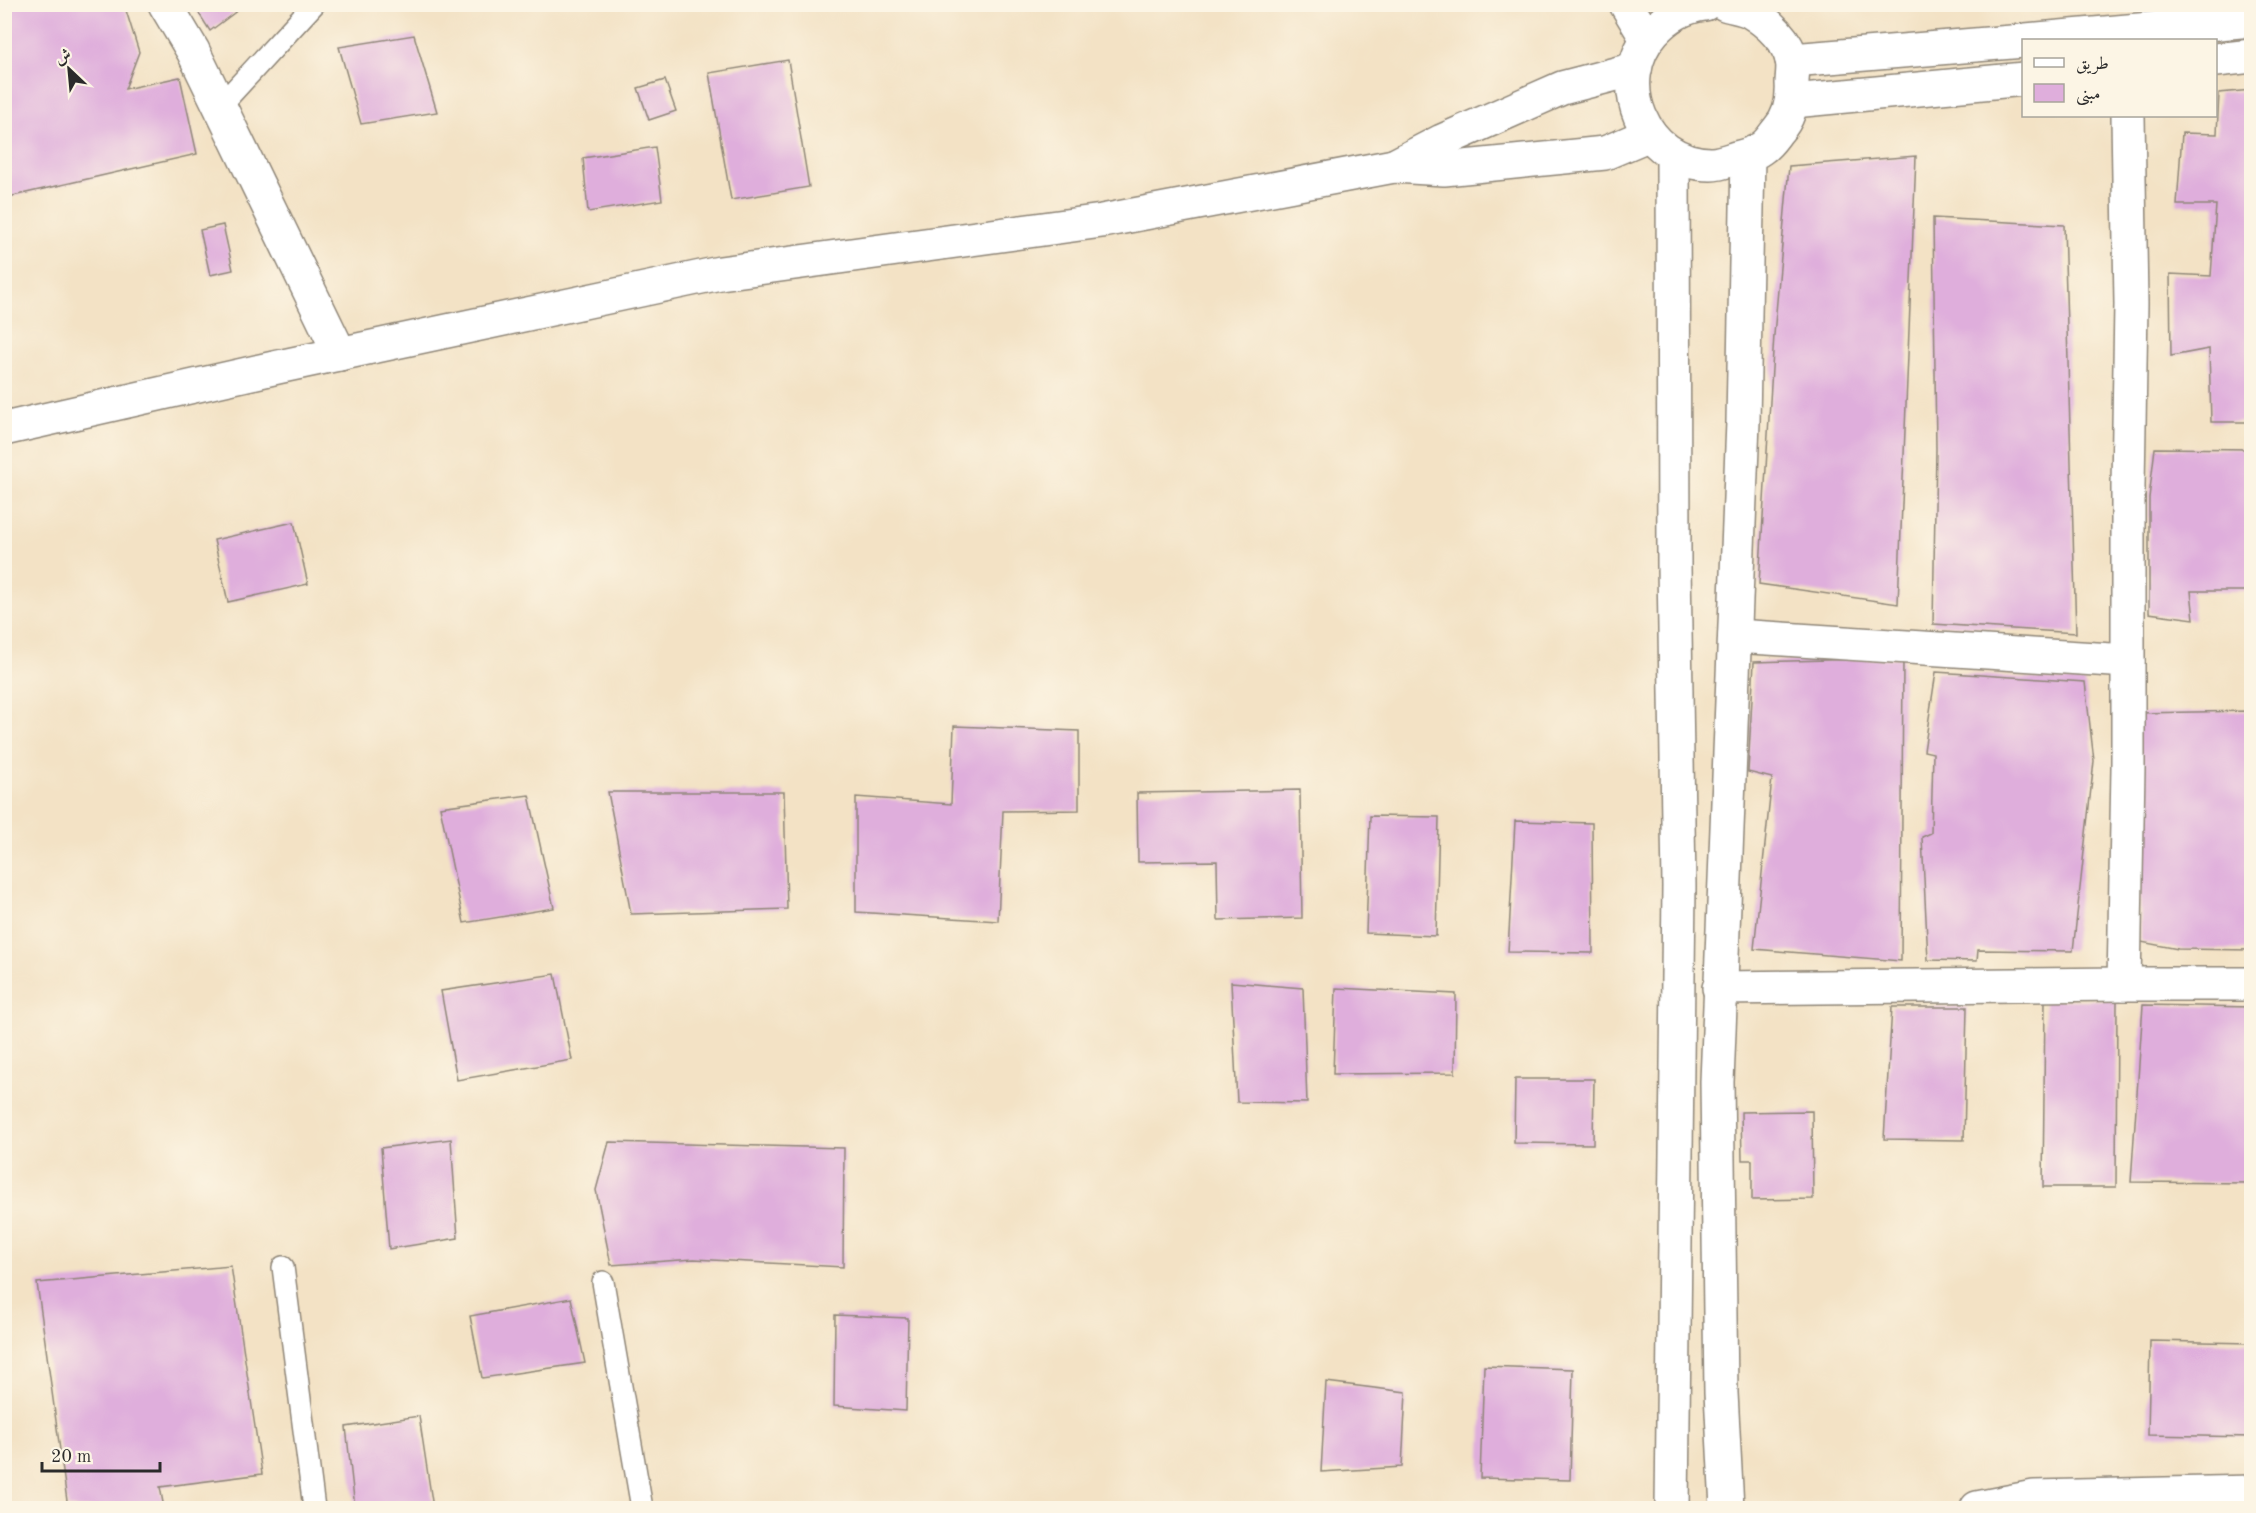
<svg xmlns="http://www.w3.org/2000/svg" width="2256" height="1513" font-family="'Old Standard TT',Amiri,serif">
	<style>
		.building { fill: #dfaedc }
		.lines { fill: none; stroke-linecap: round; stroke-linejoin: round }
		.lane-casing { stroke: #8f8678; stroke-width: 24 }
		.street-casing { stroke: #8f8678; stroke-width: 36 }
		.secondary-casing { stroke: #8f8678; stroke-width: 36 }
		.lane { stroke: #fff; stroke-width: 21 }
		.street { stroke: #fff; stroke-width: 33 }
		.secondary { stroke: #fff; stroke-width: 33 }
	</style>
	<rect width="100%" height="100%" fill="#fcf5e5"/>
	<filter id="ink" filterUnits="userSpaceOnUse"><feTurbulence type="fractalNoise" baseFrequency=".0167" numOctaves="2"/><feDisplacementMap in="SourceGraphic" scale="12" xChannelSelector="R" yChannelSelector="G"/><feConvolveMatrix kernelMatrix="1 2 1 2 8 2 1 2 1" color-interpolation-filters="sRGB"/></filter>
	<filter id="wash" filterUnits="userSpaceOnUse"><feTurbulence type="fractalNoise" baseFrequency=".008" numOctaves="4" result="noise"/><feDisplacementMap in="SourceGraphic" scale="24" xChannelSelector="R" yChannelSelector="G"/><feGaussianBlur stdDeviation="1.35" result="paint"/><feColorMatrix in="noise" values="0 0 0 0 0 0 0 0 0 0 0 0 0 0 0 0 0 1.4 0 .05"/><feComposite in="paint" operator="in"/></filter>
	<g filter="url(#wash)">
		<rect width="100%" height="100%" fill="#f3e2c5"/>
		<g id="blocks">
			<!-- building -->
			<g class="building">
				<path d="M 4,4 L 124,4 L 139,52 L 125,89 L 180,77 L 197,154 L 4,198 Z"/>
				<path d="M 193,4 L 246,4 L 210,31 Z"/>
				<path d="M 414,35 L 437,112 L 361,124 L 339,47 Z"/>
				<path d="M 788,60 L 809,187 L 731,200 L 709,73 Z"/>
				<path d="M 665,80 L 676,111 L 649,120 L 638,88 Z"/>
				<path d="M 2252,90 L 2252,422 L 2211,422 L 2209,349 L 2171,356 L 2170,274 L 2211,276 L 2216,205 L 2177,205 L 2182,133 L 2217,134 L 2219,93 Z"/>
				<path d="M 655,147 L 662,200 L 588,212 L 583,158 Z"/>
				<path d="M 1916,156 L 1898,604 L 1759,584 L 1774,335 L 1789,166 Z"/>
				<path d="M 1933,218 L 2064,225 L 2076,633 L 1933,624 L 1936,449 Z"/>
				<path d="M 223,225 L 233,270 L 210,275 L 200,230 Z"/>
				<path d="M 2155,448 L 2252,449 L 2252,591 L 2191,591 L 2194,619 L 2149,613 L 2149,498 Z"/>
				<path d="M 294,522 L 308,584 L 228,602 L 214,540 Z"/>
				<path d="M 1903,658 L 1901,961 L 1754,949 L 1772,778 L 1748,772 L 1754,662 Z"/>
				<path d="M 1936,672 L 2085,682 L 2094,761 L 2073,951 L 1978,950 L 1977,961 L 1928,960 L 1922,837 L 1931,833 L 1933,753 L 1924,751 Z"/>
				<path d="M 2252,711 L 2252,950 L 2178,949 L 2141,942 L 2137,713 Z"/>
				<path d="M 954,726 L 1079,731 L 1079,810 L 1003,811 L 998,921 L 856,912 L 856,797 L 951,804 Z"/>
				<path d="M 1300,790 L 1302,918 L 1218,920 L 1217,861 L 1138,862 L 1137,793 Z"/>
				<path d="M 608,792 L 784,792 L 787,909 L 631,914 Z"/>
				<path d="M 529,795 L 554,908 L 464,923 L 440,807 Z"/>
				<path d="M 1370,816 L 1439,817 L 1436,936 L 1366,933 Z"/>
				<path d="M 1515,821 L 1592,823 L 1593,953 L 1508,952 Z"/>
				<path d="M 555,974 L 572,1060 L 457,1080 L 441,991 Z"/>
				<path d="M 1231,982 L 1303,988 L 1307,1103 L 1237,1102 Z"/>
				<path d="M 1336,988 L 1456,994 L 1455,1073 L 1333,1074 Z"/>
				<path d="M 2045,1000 L 2117,1000 L 2116,1187 L 2043,1187 Z"/>
				<path d="M 2143,1005 L 2252,1007 L 2252,1183 L 2131,1182 Z"/>
				<path d="M 1892,1007 L 1967,1007 L 1964,1140 L 1884,1139 Z"/>
				<path d="M 1515,1079 L 1594,1079 L 1593,1144 L 1514,1143 Z"/>
				<path d="M 1812,1111 L 1813,1199 L 1752,1200 L 1752,1160 L 1742,1160 L 1741,1112 Z"/>
				<path d="M 451,1139 L 458,1238 L 389,1249 L 381,1148 Z"/>
				<path d="M 609,1142 L 844,1148 L 843,1267 L 694,1259 L 611,1265 L 596,1190 Z"/>
				<path d="M 231,1266 L 262,1474 L 160,1487 L 164,1508 L 68,1508 L 37,1283 Z"/>
				<path d="M 571,1298 L 585,1363 L 482,1378 L 470,1316 Z"/>
				<path d="M 835,1315 L 908,1318 L 906,1411 L 834,1406 Z"/>
				<path d="M 2150,1341 L 2252,1343 L 2252,1437 L 2148,1435 Z"/>
				<path d="M 1484,1366 L 1573,1369 L 1570,1480 L 1480,1478 Z"/>
				<path d="M 1326,1382 L 1406,1392 L 1402,1467 L 1321,1472 Z"/>
				<path d="M 419,1416 L 433,1508 L 355,1508 L 346,1427 Z"/>
			</g>
		</g>
	</g>
	<g filter="url(#ink)">
		<use href="#blocks" fill-opacity="0" stroke="#8f8678" stroke-width="1.5"/>
		<g class="lines">
			<defs>
				<g id="lane">
					<path d="M 220,106 L 314,4"/>
					<path d="M 283,1267 L 314,1508"/>
					<path d="M 603,1282 L 642,1508"/>
				</g>
				<g id="street">
					<path d="M 165,4 L 193,51 L 340,354"/>
					<path d="M 1626,4 L 1647,39"/>
					<path d="M 2128,116 L 2131,304 L 2128,486 L 2128,768 L 2124,984 L 2252,984"/>
					<path d="M 1394,166 L 1442,141 L 1562,88 L 1635,69"/>
					<path d="M 4,429 L 278,367 L 720,273 L 1102,221 L 1394,166 L 1444,169 L 1605,153 L 1650,134"/>
					<path d="M 1735,636 L 2128,661"/>
					<path d="M 1719,988 L 2124,984"/>
					<path d="M 1977,1508 L 2034,1497 L 2252,1492"/>
				</g>
				<g id="secondary">
					<path d="M 1705,4 C 1683,7 1668,16 1654,31 C 1609,81 1643,164 1711,164 C 1718,164 1727,161 1733,159 C 1743,156 1755,154 1763,147 C 1769,143 1774,135 1778,130 C 1790,117 1793,99 1792,83 C 1792,76 1794,67 1792,60 C 1788,41 1768,22 1751,12 C 1744,8 1734,7 1725,4"/>
					<path d="M 2026,40 L 2252,20"/>
					<path d="M 1792,60 L 2024,41"/>
					<path d="M 2216,60 L 2252,56"/>
					<path d="M 1793,101 L 2024,79"/>
					<path d="M 1672,1508 L 1679,886 L 1674,565 L 1673,155"/>
					<path d="M 1727,1508 L 1721,1393 L 1717,1082 L 1743,422 L 1748,155"/>
				</g>
			</defs>
			<!-- lane casing -->
			<use href="#lane" class="lane-casing"/>
			<!-- street casing -->
			<use href="#street" class="street-casing"/>
			<!-- secondary casing -->
			<use href="#secondary" class="secondary-casing"/>
			<!-- lane -->
			<use href="#lane" class="lane"/>
			<!-- street -->
			<use href="#street" class="street"/>
			<!-- secondary -->
			<use href="#secondary" class="secondary"/>
		</g>
	</g>
	<!-- margin -->
	<rect width="2256" height="1513" fill="none" stroke="#fcf5e5" stroke-width="24"/>
	<!-- legend -->
	<rect x="2022" y="39" width="195" height="78" fill="#fcf5e5" stroke="#a8a49b" stroke-width="1.5"/>
	<rect x="2034" y="58" width="30" height="9" fill="#ffffff" stroke="#a8a49b" stroke-width="1.5"/>
	<text x="2076" y="69" font-size="18" fill="#2b2b2b">طريق</text>
	<rect x="2034" y="84" width="30" height="18" fill="#dfaedc" stroke="#a8a49b" stroke-width="1.5"/>
	<text x="2076" y="99" font-size="18" fill="#2b2b2b">مبنى</text>
	<!-- north arrow -->
	<g transform="translate(69 69) rotate(334)" stroke="#fcf5e5" stroke-width="4.5" paint-order="stroke">
	<path d="M0-4.5L10 22L0 15L-10 22Z" fill="#2b2b2b"/>
	<text y="-9" font-size="16" font-weight="bold" text-anchor="middle" fill="#2b2b2b">ش</text>
	</g>
	<!-- scale -->
	<path d="M42 1462v9h118v-9" fill="none" stroke="#2b2b2b" stroke-width="3"/>
	<text x="51" y="1462" font-size="18" fill="#2b2b2b" stroke="#fcf5e5" stroke-width="4.5" paint-order="stroke">20 m</text>
</svg>
